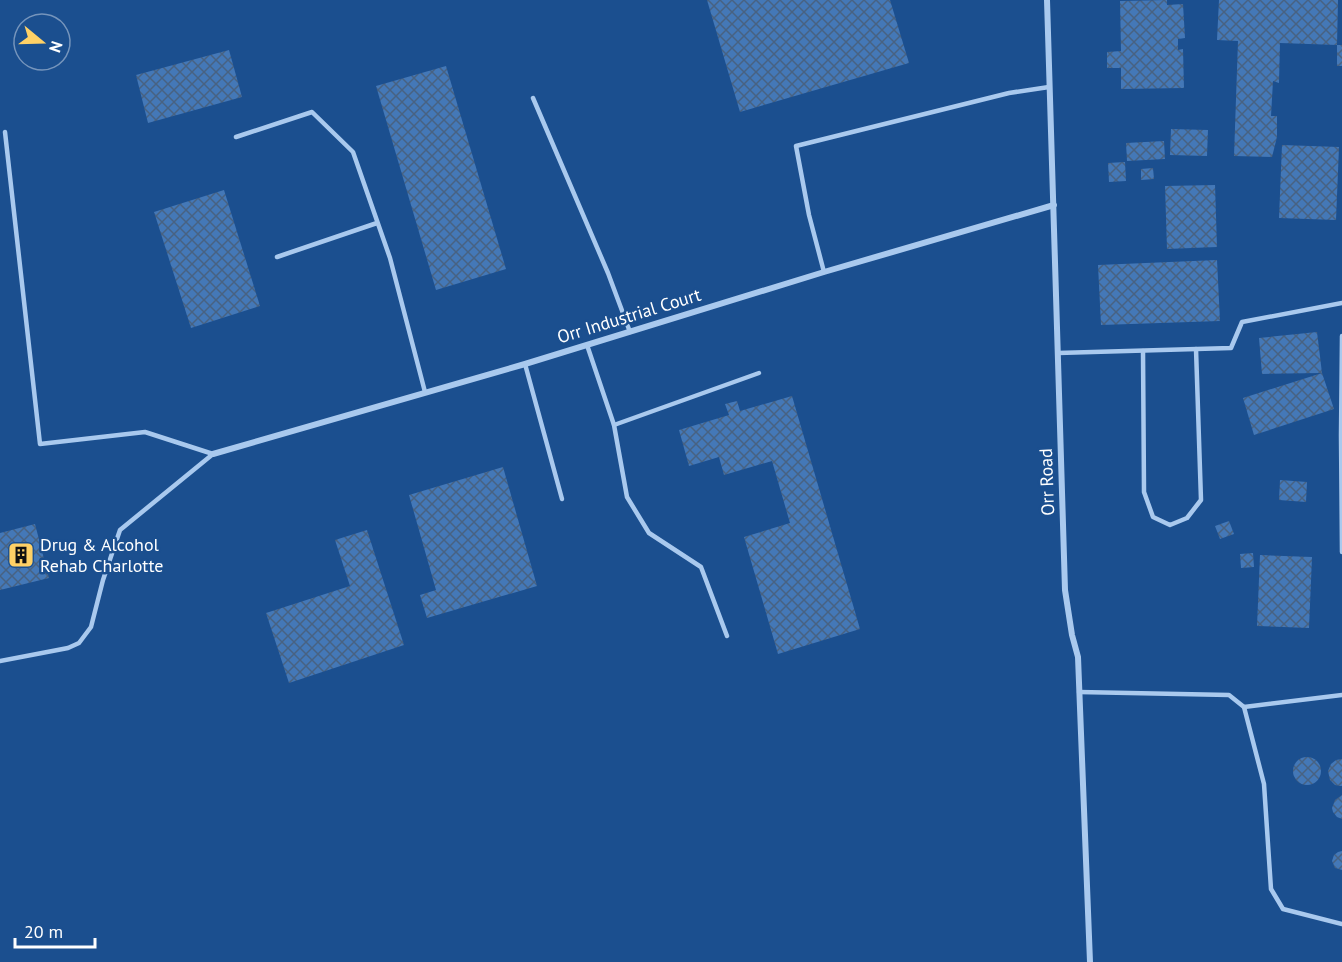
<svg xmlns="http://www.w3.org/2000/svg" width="1342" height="962" font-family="'PT Sans',sans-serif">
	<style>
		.building { fill: url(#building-cross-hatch) }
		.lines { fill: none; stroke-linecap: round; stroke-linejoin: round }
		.lane { stroke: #a9c9ee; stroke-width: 4.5 }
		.street { stroke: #a9c9ee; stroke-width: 6 }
		.labels { text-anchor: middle; stroke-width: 5; stroke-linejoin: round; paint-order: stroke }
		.street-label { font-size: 18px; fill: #fff; stroke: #1b4f8f }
		.poi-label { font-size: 18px; fill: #fff; stroke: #1b4f8f; text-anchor: start }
	</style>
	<defs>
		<pattern id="building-cross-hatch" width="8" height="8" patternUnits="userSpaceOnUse" patternTransform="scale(1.5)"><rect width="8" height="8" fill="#4478b7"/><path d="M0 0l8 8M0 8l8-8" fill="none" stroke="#486282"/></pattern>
	</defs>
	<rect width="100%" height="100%" fill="#1b4f8f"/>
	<!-- building -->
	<g class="building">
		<path d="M 707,0 L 890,0 L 909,63 L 740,112 Z"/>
		<path d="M 1167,0 L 1167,5 L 1183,4 L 1185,38 L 1178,39 L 1178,50 L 1183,49 L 1184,88 L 1121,89 L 1121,68 L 1107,68 L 1107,52 L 1121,51 L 1120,1 Z"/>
		<path d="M 1219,0 L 1338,0 L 1337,45 L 1280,43 L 1279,83 L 1273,81 L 1271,116 L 1277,116 L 1277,137 L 1272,157 L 1234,156 L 1238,41 L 1217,40 Z"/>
		<rect x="1337" y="45" width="5" height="21"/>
		<path d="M 229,50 L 242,97 L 148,123 L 136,75 Z"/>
		<path d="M 446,66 L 506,269 L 436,290 L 376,86 Z"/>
		<path d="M 1171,129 L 1208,130 L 1207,156 L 1170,155 Z"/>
		<path d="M 1164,141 L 1165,159 L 1127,161 L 1126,143 Z"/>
		<path d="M 1282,145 L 1339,147 L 1336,220 L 1279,218 Z"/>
		<path d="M 1125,162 L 1126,181 L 1109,182 L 1108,163 Z"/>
		<path d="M 1153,168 L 1154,179 L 1141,180 L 1141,169 Z"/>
		<path d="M 1215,185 L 1217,247 L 1167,249 L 1165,186 Z"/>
		<path d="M 224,190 L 260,306 L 191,328 L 154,212 Z"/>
		<path d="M 1217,260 L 1220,321 L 1101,325 L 1098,265 Z"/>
		<path d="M 1317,332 L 1322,373 L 1262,374 L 1259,338 Z"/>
		<path d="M 1322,373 L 1334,409 L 1254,435 L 1243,398 Z"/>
		<path d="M 792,396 L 860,629 L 778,654 L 744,537 L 790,523 L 772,461 L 724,475 L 719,457 L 689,466 L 679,430 L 729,415 L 725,404 L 737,401 L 740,411 Z"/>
		<path d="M 503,467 L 537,586 L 427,618 L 420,595 L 436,590 L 409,495 Z"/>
		<path d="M 1280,480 L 1307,482 L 1306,502 L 1279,500 Z"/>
		<path d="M 1229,521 L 1234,534 L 1220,539 L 1215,526 Z"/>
		<path d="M 35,524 L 49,578 L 0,590 L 0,533 Z"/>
		<path d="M 367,530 L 404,645 L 289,683 L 266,613 L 350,586 L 335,540 Z"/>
		<path d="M 1253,553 L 1254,567 L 1241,568 L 1240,554 Z"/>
		<path d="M 1260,555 L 1312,557 L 1309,628 L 1257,626 Z"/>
		<circle cx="1307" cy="771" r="14"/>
		<path d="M 1342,759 L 1342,786 L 1340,786 L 1335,785 L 1330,780 L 1328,771 L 1331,764 L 1336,760 Z"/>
		<path d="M 1342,795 L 1342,819 L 1337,817 L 1333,812 L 1332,808 L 1335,800 Z"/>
		<path d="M 1342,851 L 1342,870 L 1335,868 L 1332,861 L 1334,855 L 1338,852 Z"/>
	</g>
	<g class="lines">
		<!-- lane -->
		<g class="lane">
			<path d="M 533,98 L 608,273 L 630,332"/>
			<path d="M 5,132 L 40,444 L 145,432 L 213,454"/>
			<path d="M 236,137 L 312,112 L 353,152 L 390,258 L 425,392"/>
			<path d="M 277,257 L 377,223"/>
			<path d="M 824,272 L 809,215 L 796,146 L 1009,93 L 1049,87"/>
			<path d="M 1342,336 L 1341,435 L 1342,552"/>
			<path d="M 587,345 L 614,425 L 627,497 L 649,533 L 701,567 L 727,636"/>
			<path d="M 1143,351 L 1144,492 L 1153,517 L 1170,525 L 1187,518 L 1201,500 L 1196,349"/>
			<path d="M 1058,353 L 1231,348 L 1242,322 L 1342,303"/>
			<path d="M 525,364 L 562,499"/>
			<path d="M 614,425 L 759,373"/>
			<path d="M 0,661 L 68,648 L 79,643 L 91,627 L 103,580 L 120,530 L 213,454"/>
			<path d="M 1079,692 L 1229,695 L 1244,707 L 1264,784 L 1271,889 L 1283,909 L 1342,924"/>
			<path d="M 1244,707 L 1342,695"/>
		</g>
		<!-- street -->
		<g class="street">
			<path d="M 1047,0 L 1065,590 L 1072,635 L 1078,657 L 1090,962"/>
			<path d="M 213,454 L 525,364 L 824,272 L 1054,205"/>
		</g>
	</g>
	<!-- icons -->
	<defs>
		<symbol id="building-square" viewBox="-11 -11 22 22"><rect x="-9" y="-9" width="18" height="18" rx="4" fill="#ffd166" stroke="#1b4f8f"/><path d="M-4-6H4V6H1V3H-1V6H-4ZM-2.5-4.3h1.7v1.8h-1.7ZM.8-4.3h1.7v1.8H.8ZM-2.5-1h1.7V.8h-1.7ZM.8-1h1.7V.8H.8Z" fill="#111"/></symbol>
	</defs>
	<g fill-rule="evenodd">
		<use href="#building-square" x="6" y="540" width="30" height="30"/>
	</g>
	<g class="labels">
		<!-- street labels -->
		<g class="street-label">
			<text transform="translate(629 316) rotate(-17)" y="6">Orr Industrial Court</text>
			<text transform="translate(1047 482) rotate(-92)" y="6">Orr Road</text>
		</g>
		<!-- poi labels -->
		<g class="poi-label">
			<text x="40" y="551">Drug &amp; Alcohol<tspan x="40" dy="21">Rehab Charlotte</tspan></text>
		</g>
	</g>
	<!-- north arrow -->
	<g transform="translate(42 42) rotate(109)"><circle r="28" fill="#1b4f8f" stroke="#7695bc" stroke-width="1.5"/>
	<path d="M0-4.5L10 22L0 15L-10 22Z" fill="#ffd166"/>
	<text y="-9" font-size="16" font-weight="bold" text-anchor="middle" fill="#ffffff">N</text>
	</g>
	<!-- scale -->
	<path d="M15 938v9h80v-9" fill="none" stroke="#ffffff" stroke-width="3"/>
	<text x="24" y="938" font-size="18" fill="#ffffff" stroke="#1b4f8f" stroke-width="4.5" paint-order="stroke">20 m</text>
</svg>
